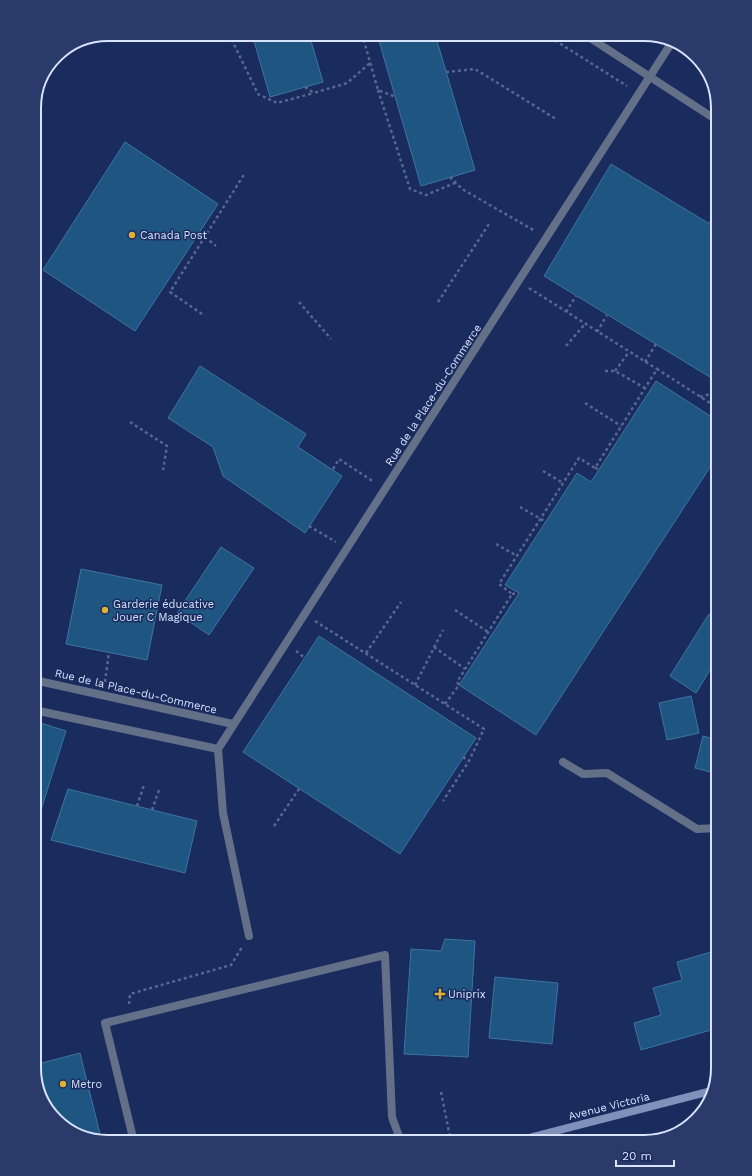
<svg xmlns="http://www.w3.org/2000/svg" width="752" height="1176" font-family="'Work Sans',sans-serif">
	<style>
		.building { fill: #1e5581; stroke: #3e74a2 }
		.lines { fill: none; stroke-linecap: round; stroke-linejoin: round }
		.path { stroke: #586792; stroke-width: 2.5; stroke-dasharray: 3 3; stroke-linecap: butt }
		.lane { stroke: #646f88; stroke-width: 8 }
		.street { stroke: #646f88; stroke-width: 8 }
		.secondary { stroke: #8092b9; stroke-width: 8 }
		.poi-dot { fill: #dfb034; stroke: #1a2b5e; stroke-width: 1.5 }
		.labels { text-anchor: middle; stroke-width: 3; stroke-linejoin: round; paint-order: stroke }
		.poi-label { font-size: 11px; fill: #d8e3fd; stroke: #1a2b5e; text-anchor: start }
		.street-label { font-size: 11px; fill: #d8e3fd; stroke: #1a2b5e }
		.rim { fill: none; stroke: #d8e3fd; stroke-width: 2 }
	</style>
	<rect width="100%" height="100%" fill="#1a2b5e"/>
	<!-- building -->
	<g class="building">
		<path d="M 252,34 L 309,34 L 323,82 L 270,97 Z"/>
		<path d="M 377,34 L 435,34 L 475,170 L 421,186 Z"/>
		<path d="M 125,142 L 218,204 L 135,331 L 43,270 Z"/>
		<path d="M 611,164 L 718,229 L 718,382 L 544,276 Z"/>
		<path d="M 200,366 L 306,434 L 298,447 L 342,476 L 305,533 L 223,476 L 213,447 L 168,418 Z"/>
		<path d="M 656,381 L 718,421 L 718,455 L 536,735 L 459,685 L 519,593 L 505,585 L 577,473 L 591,482 Z"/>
		<path d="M 221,547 L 254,568 L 209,635 L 177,613 Z"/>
		<path d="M 81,569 L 162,585 L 147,660 L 66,644 Z"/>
		<path d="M 709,614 L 718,619 L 718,657 L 696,693 L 670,676 Z"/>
		<path d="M 319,636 L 476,738 L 400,854 L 243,752 Z"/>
		<path d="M 691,696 L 699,733 L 667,740 L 659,703 Z"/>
		<path d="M 34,721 L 66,731 L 34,832 Z"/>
		<path d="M 703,736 L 718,740 L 718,774 L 695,768 Z"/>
		<path d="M 68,789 L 197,821 L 185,873 L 51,840 Z"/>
		<path d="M 445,939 L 475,941 L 468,1057 L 404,1054 L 411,949 L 441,951 Z"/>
		<path d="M 718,950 L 718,1028 L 641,1050 L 634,1023 L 661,1015 L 653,988 L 682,980 L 677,962 Z"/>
		<path d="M 495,977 L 558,983 L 552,1044 L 489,1038 Z"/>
		<path d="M 80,1053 L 102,1142 L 67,1130 L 42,1101 L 34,1065 Z"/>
	</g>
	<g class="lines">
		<!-- path -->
		<g class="path">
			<path d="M 229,34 L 258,94 L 277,103 L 314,93"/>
			<path d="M 362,34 L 378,90 L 396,97"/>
			<path d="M 545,34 L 627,86"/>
			<path d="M 446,72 L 475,69 L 556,119"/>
			<path d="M 305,87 L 314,93 L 347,83 L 370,63"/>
			<path d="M 378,90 L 410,189 L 426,195 L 455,183"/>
			<path d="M 450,177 L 462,189 L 535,231"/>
			<path d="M 710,223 L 718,210"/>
			<path d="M 205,237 L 216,246"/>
			<path d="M 529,288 L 657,369"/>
			<path d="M 299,302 L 331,339"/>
			<path d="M 438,302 L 489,224"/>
			<path d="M 566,312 L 576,296"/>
			<path d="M 202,314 L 170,292 L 245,173"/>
			<path d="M 597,332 L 607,315"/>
			<path d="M 566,346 L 585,324"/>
			<path d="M 645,362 L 656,344"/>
			<path d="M 605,371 L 615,371 L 645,388"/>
			<path d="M 615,371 L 629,352"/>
			<path d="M 700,397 L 717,392"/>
			<path d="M 718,400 L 718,390"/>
			<path d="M 585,403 L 621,426"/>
			<path d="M 130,422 L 167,446 L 163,470"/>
			<path d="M 595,468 L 599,469"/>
			<path d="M 333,469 L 339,459 L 374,482"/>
			<path d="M 543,471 L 563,483"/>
			<path d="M 520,507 L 546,522"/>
			<path d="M 309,526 L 336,542"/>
			<path d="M 496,544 L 517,556"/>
			<path d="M 512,594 L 519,593"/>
			<path d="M 455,610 L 488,632"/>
			<path d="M 315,621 L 484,729 L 469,761 L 443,801"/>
			<path d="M 434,647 L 465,669"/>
			<path d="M 296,651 L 305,658"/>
			<path d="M 366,653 L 401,602"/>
			<path d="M 105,682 L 109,652"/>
			<path d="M 415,685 L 443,630"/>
			<path d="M 445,704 L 459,685 L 457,682 L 512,594 L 499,584 L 579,458 L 595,468 L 657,369 L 718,408"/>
			<path d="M 463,757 L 469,761"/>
			<path d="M 137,806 L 144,785"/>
			<path d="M 152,810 L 159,790"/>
			<path d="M 274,826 L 299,789"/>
			<path d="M 129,1004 L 130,994 L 231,965 L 242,947"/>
			<path d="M 441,1092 L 451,1142"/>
		</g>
		<!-- lane -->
		<g class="lane">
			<path d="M 218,749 L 223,813 L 249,936"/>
			<path d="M 563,762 L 583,774 L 607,773 L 697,829 L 718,828"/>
			<path d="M 134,1142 L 105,1023 L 385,955 L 392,1117 L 401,1142"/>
		</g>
		<!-- street -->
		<g class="street">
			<path d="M 584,34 L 718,121"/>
			<path d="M 34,680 L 233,724"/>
			<path d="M 34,710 L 218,749 L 672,42"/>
		</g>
		<!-- secondary -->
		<path class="secondary" d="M 513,1142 L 711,1091"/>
	</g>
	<!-- markers -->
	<g class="poi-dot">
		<circle cx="132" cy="235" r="4"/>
		<circle cx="105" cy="610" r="4"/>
		<path d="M438 988h4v4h4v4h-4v4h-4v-4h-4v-4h4z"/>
		<circle cx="63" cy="1084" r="4"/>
	</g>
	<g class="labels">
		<!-- poi labels -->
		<g class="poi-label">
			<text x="140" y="239">Canada Post</text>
			<text x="113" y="608">Garderie éducative<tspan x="113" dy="13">Jouer C Magique</tspan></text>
			<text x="448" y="998">Uniprix</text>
			<text x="71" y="1088">Metro</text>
		</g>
		<!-- street labels -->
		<g class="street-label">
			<text transform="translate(433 395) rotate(-57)" y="4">Rue de la Place-du-Commerce</text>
			<text transform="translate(136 691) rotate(13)" y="4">Rue de la Place-du-Commerce</text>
			<text transform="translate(609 1106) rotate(-14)" y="4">Avenue Victoria</text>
		</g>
	</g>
	<!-- crop -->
	<path d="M0 0H752V1176H0ZM108 41H644A67 67 0 0 1 711 108V1068A67 67 0 0 1 644 1135H108A67 67 0 0 1 41 1068V108A67 67 0 0 1 108 41Z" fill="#293a6b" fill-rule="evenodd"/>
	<path class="rim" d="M108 41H644A67 67 0 0 1 711 108V1068A67 67 0 0 1 644 1135H108A67 67 0 0 1 41 1068V108A67 67 0 0 1 108 41Z"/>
	<!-- scale -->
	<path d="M616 1160v6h58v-6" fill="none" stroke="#d8e3fd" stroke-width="2"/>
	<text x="622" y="1160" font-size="12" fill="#d8e3fd" stroke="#1a2b5e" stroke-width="3" paint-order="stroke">20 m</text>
</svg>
